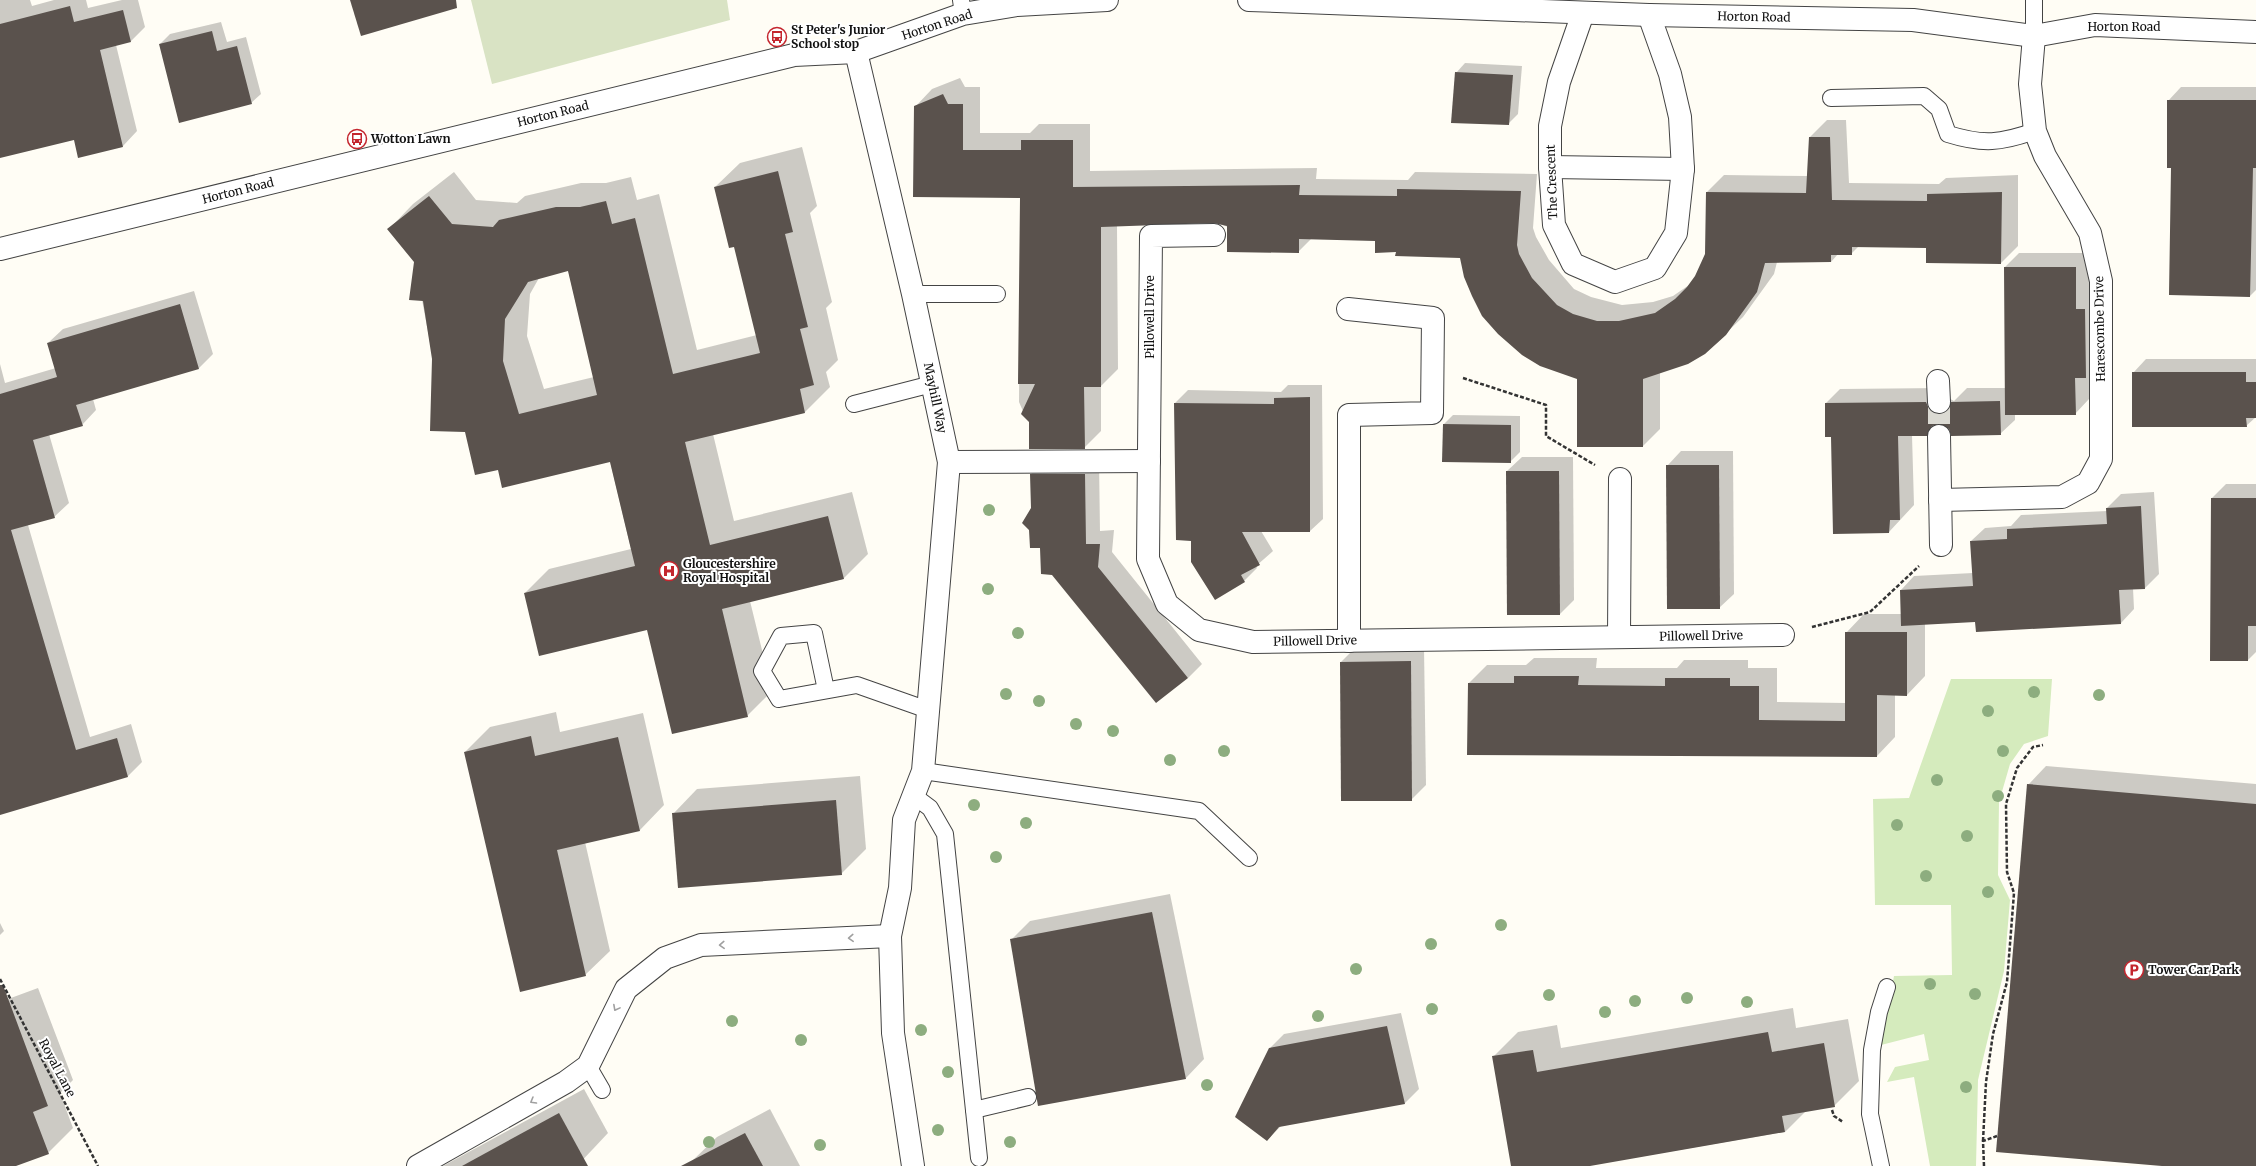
<svg xmlns="http://www.w3.org/2000/svg" width="2256" height="1166" font-family="Merriweather,serif">
	<style>
		.green { fill: #d5ebbd }
		.cemetery { fill: #d9e3c4 }
		.shadow { fill: #0003; fill-rule: evenodd }
		.building { fill: #5a524d; fill-rule: evenodd }
		.lines { fill: none; stroke-linecap: round; stroke-linejoin: round }
		.street-tunnel { stroke: #dbdad3; stroke-width: 22; stroke-dasharray: 22 11; stroke-linecap: butt }
		.lane-casing { stroke: #444; stroke-width: 18 }
		.street-casing { stroke: #444; stroke-width: 24 }
		.path { stroke: #333; stroke-width: 2.5; stroke-dasharray: 4 2; stroke-linecap: butt }
		.lane { stroke: #fff; stroke-width: 16 }
		.street { stroke: #fff; stroke-width: 22 }
		.tree { fill: #8dad7f }
		.oneway { stroke: #a0a0a0 }
		.labels { text-anchor: middle; stroke-width: 4; stroke-linejoin: round; paint-order: stroke }
		.street-label { font-size: 12px; fill: #111; stroke: #fff }
		.poi-label { font-size: 12px; font-weight: bold; fill: #111; stroke: #fff; text-anchor: start }
	</style>
	<rect width="100%" height="100%" fill="#fffdf5"/>
	<!-- green -->
	<path class="green" d="M 1951,679 L 2052,679 L 2048,736 L 2024,744 L 2010,764 L 1999,802 L 1998,875 L 2010,900 L 2004,971 L 1978,1080 L 1976,1166 L 1930,1166 L 1914,1077 L 1887,1082 L 1895,1067 L 1929,1060 L 1924,1034 L 1881,1045 L 1894,976 L 1952,975 L 1951,905 L 1875,905 L 1873,799 L 1909,798 Z"/>
	<!-- cemetery -->
	<path class="cemetery" d="M 471,0 L 727,0 L 730,20 L 492,84 Z"/>
	<!-- shadow -->
	<g class="shadow">
		<path d="M 0,0 L 30,0 L 32,6 L 54,0 L 86,0 L 88,8 L 122,0 L 138,0 L 145,27 L 131,41 L 116,45 L 137,131 L 123,146 L 79,156 L 75,139 L 0,157 Z"/>
		<path d="M 221,22 L 227,42 L 246,37 L 261,94 L 251,103 L 160,44 L 170,34 Z"/>
		<path d="M 1465,63 L 1522,66 L 1518,114 L 1508,124 L 1456,73 Z"/>
		<path d="M 960,78 L 965,87 L 980,87 L 980,133 L 1030,133 L 1039,124 L 1090,124 L 1090,171 L 1317,168 L 1316,179 L 1408,180 L 1415,172 L 1537,174 L 1533,228 L 1536,237 L 1549,260 L 1574,289 L 1591,297 L 1622,305 L 1653,302 L 1673,296 L 1689,285 L 1696,277 L 1706,254 L 1707,192 L 1724,175 L 1808,176 L 1810,137 L 1827,120 L 1846,120 L 1849,183 L 1939,184 L 1946,178 L 2018,175 L 2018,246 L 2001,263 L 1927,247 L 1859,246 L 1851,254 L 1838,254 L 1831,262 L 1777,262 L 1774,274 L 1743,317 L 1725,334 L 1660,372 L 1660,429 L 1643,446 L 1461,257 L 1397,251 L 1376,240 L 1312,238 L 1298,252 L 1214,222 L 1117,225 L 1118,369 L 1101,386 L 1101,431 L 1084,448 L 1030,422 L 1026,418 L 1019,402 L 1021,197 L 914,196 L 915,107 L 932,89 Z"/>
		<path d="M 2181,87 L 2256,87 L 2256,290 L 2250,296 L 2172,167 L 2168,101 Z"/>
		<path d="M 802,147 L 817,206 L 810,213 L 832,302 L 826,308 L 838,360 L 826,372 L 830,387 L 805,412 L 713,434 L 734,521 L 852,492 L 868,554 L 843,579 L 750,601 L 772,691 L 747,716 L 647,629 L 525,593 L 549,569 L 631,549 L 610,461 L 498,469 L 465,431 L 433,359 L 415,262 L 389,229 L 413,204 L 454,172 L 476,200 L 517,203 L 525,196 L 581,183 L 606,183 L 631,177 L 637,200 L 659,194 L 697,350 L 757,335 L 735,246 L 715,187 L 740,163 ZM 568,270 L 594,377 L 544,389 L 527,336 L 530,294 L 539,278 Z"/>
		<path d="M 2019,253 L 2090,253 L 2100,363 L 2089,374 L 2089,399 L 2075,414 L 2015,414 L 2015,420 L 2000,434 L 1950,429 L 1938,423 L 1926,435 L 1912,435 L 1914,505 L 1889,532 L 1832,436 L 1826,403 L 1840,389 L 1941,388 L 1943,395 L 1954,401 L 1967,388 L 2006,388 L 2005,267 Z"/>
		<path d="M 194,291 L 213,354 L 199,368 L 93,399 L 96,410 L 82,425 L 49,434 L 69,503 L 54,517 L 28,525 L 90,737 L 131,724 L 142,762 L 128,776 L 0,806 L 0,364 L 5,383 L 56,368 L 48,343 L 63,329 Z"/>
		<path d="M 2146,359 L 2256,359 L 2256,417 L 2246,426 L 2133,373 Z"/>
		<path d="M 1288,385 L 1322,385 L 1323,519 L 1310,531 L 1261,531 L 1273,551 L 1256,566 L 1257,568 L 1244,581 L 1192,540 L 1175,403 L 1188,390 L 1281,392 Z"/>
		<path d="M 1453,415 L 1520,416 L 1520,452 L 1510,462 L 1444,424 Z"/>
		<path d="M 1681,451 L 1733,451 L 1734,594 L 1719,608 L 1667,466 Z"/>
		<path d="M 1522,457 L 1573,457 L 1574,600 L 1560,614 L 1507,471 Z"/>
		<path d="M 1045,460 L 1099,460 L 1100,531 L 1114,530 L 1112,552 L 1202,664 L 1188,678 L 1041,547 L 1032,509 L 1031,474 Z"/>
		<path d="M 2226,484 L 2256,484 L 2256,652 L 2248,660 L 2211,660 L 2212,498 Z"/>
		<path d="M 2154,492 L 2159,574 L 2145,588 L 2133,588 L 2134,609 L 2121,623 L 1976,621 L 1925,624 L 1925,676 L 1907,695 L 1895,694 L 1895,737 L 1877,756 L 1469,683 L 1487,665 L 1526,665 L 1534,658 L 1597,658 L 1596,668 L 1677,668 L 1684,660 L 1748,660 L 1748,668 L 1777,668 L 1777,702 L 1846,703 L 1846,633 L 1864,614 L 1902,614 L 1901,590 L 1914,576 L 1973,573 L 1971,541 L 1985,528 L 2011,526 L 2021,515 L 2107,511 L 2107,508 L 2121,494 Z"/>
		<path d="M 1424,647 L 1426,785 L 1411,800 L 1341,662 L 1355,648 Z"/>
		<path d="M 556,712 L 560,732 L 643,713 L 664,805 L 640,830 L 585,842 L 610,951 L 585,975 L 465,752 L 490,727 Z"/>
		<path d="M 2046,766 L 2256,784 L 2256,1166 L 2173,1166 L 2028,785 Z"/>
		<path d="M 860,776 L 866,849 L 841,874 L 673,814 L 697,789 Z"/>
		<path d="M 1170,894 L 1204,1059 L 1186,1078 L 1011,940 L 1030,921 Z"/>
		<path d="M 0,923 L 4,931 L 0,935 Z"/>
		<path d="M 38,988 L 73,1080 L 60,1093 L 73,1128 L 48,1153 L 14,1166 L 0,1166 L 0,1002 Z"/>
		<path d="M 1793,1008 L 1796,1028 L 1848,1019 L 1859,1081 L 1834,1106 L 1806,1111 L 1785,1132 L 1584,1166 L 1512,1166 L 1493,1057 L 1518,1032 L 1557,1025 L 1561,1048 Z"/>
		<path d="M 1401,1013 L 1419,1089 L 1405,1103 L 1281,1126 L 1267,1140 L 1270,1048 L 1284,1034 Z"/>
		<path d="M 584,1089 L 608,1133 L 577,1166 L 443,1166 Z"/>
		<path d="M 770,1109 L 800,1166 L 694,1166 L 692,1161 L 717,1137 Z"/>
	</g>
	<!-- building -->
	<g class="building">
		<path d="M 350,0 L 456,0 L 457,8 L 361,36 Z"/>
		<path d="M 70,6 L 74,22 L 123,10 L 131,42 L 100,50 L 123,147 L 78,158 L 74,140 L 0,158 L 0,24 Z"/>
		<path d="M 212,31 L 217,51 L 237,46 L 252,104 L 179,123 L 159,44 Z"/>
		<path d="M 1455,72 L 1513,75 L 1509,125 L 1451,123 Z"/>
		<path d="M 943,94 L 948,104 L 963,104 L 963,150 L 1021,150 L 1021,140 L 1073,140 L 1073,187 L 1300,185 L 1299,195 L 1397,196 L 1397,189 L 1521,191 L 1517,245 L 1519,254 L 1532,278 L 1557,305 L 1573,314 L 1597,321 L 1619,321 L 1655,313 L 1675,299 L 1687,287 L 1695,276 L 1705,254 L 1706,192 L 1806,193 L 1809,137 L 1830,137 L 1832,200 L 1927,201 L 1927,194 L 2002,192 L 2001,264 L 1926,263 L 1926,248 L 1852,247 L 1852,255 L 1831,255 L 1831,262 L 1765,263 L 1757,292 L 1726,335 L 1705,354 L 1688,364 L 1643,379 L 1643,447 L 1577,447 L 1577,379 L 1540,366 L 1522,355 L 1498,334 L 1482,316 L 1472,296 L 1464,277 L 1460,258 L 1395,256 L 1396,252 L 1375,253 L 1375,241 L 1299,239 L 1299,253 L 1227,252 L 1227,226 L 1214,223 L 1101,227 L 1101,387 L 1084,387 L 1085,449 L 1029,449 L 1029,422 L 1021,414 L 1035,384 L 1018,384 L 1020,198 L 913,197 L 914,106 Z"/>
		<path d="M 2167,100 L 2256,100 L 2256,168 L 2253,168 L 2250,297 L 2169,295 L 2171,168 L 2167,168 Z"/>
		<path d="M 778,171 L 793,232 L 785,234 L 808,327 L 800,329 L 814,385 L 800,389 L 805,413 L 685,442 L 710,545 L 828,516 L 844,579 L 722,609 L 748,717 L 672,734 L 647,630 L 539,656 L 524,593 L 635,566 L 610,462 L 502,488 L 498,470 L 475,475 L 465,432 L 430,431 L 432,359 L 423,301 L 409,300 L 414,262 L 387,229 L 429,196 L 452,224 L 493,227 L 499,220 L 556,207 L 580,207 L 606,201 L 612,224 L 635,218 L 673,374 L 760,353 L 734,247 L 729,248 L 714,187 ZM 568,271 L 597,395 L 519,414 L 503,361 L 505,319 L 528,282 Z"/>
		<path d="M 2004,267 L 2076,267 L 2076,309 L 2085,309 L 2086,378 L 2075,378 L 2076,415 L 2005,415 Z"/>
		<path d="M 180,304 L 199,369 L 76,405 L 83,426 L 33,440 L 55,518 L 11,530 L 76,750 L 117,738 L 128,777 L 0,815 L 0,394 L 57,377 L 47,343 Z"/>
		<path d="M 2132,372 L 2246,372 L 2246,382 L 2256,382 L 2256,418 L 2246,418 L 2247,427 L 2132,427 Z"/>
		<path d="M 1310,397 L 1310,532 L 1242,532 L 1260,565 L 1241,575 L 1245,582 L 1215,600 L 1191,562 L 1191,541 L 1176,540 L 1174,403 L 1274,404 L 1274,398 Z"/>
		<path d="M 2000,401 L 2001,435 L 1951,436 L 1949,429 L 1939,424 L 1932,426 L 1927,436 L 1898,436 L 1900,520 L 1890,520 L 1889,533 L 1833,534 L 1831,437 L 1825,437 L 1825,403 L 1926,402 L 1929,409 L 1939,414 L 1946,412 L 1951,402 Z"/>
		<path d="M 1443,424 L 1511,425 L 1511,463 L 1442,462 Z"/>
		<path d="M 1666,465 L 1719,465 L 1720,609 L 1667,609 Z"/>
		<path d="M 1506,471 L 1559,471 L 1560,615 L 1507,615 Z"/>
		<path d="M 1030,474 L 1085,474 L 1086,544 L 1100,544 L 1098,567 L 1188,678 L 1156,703 L 1052,575 L 1041,574 L 1040,548 L 1030,548 L 1029,530 L 1022,523 L 1031,508 Z"/>
		<path d="M 2211,498 L 2256,498 L 2256,626 L 2248,626 L 2248,661 L 2210,661 Z"/>
		<path d="M 2141,506 L 2145,589 L 2119,590 L 2121,624 L 1976,632 L 1975,622 L 1901,626 L 1900,590 L 1973,586 L 1970,541 L 2007,539 L 2007,529 L 2107,524 L 2106,508 Z"/>
		<path d="M 1845,632 L 1907,632 L 1907,696 L 1877,695 L 1877,757 L 1467,755 L 1468,683 L 1514,683 L 1514,676 L 1579,676 L 1578,685 L 1665,686 L 1665,678 L 1730,678 L 1730,686 L 1759,686 L 1759,720 L 1845,721 Z"/>
		<path d="M 1411,661 L 1412,801 L 1341,801 L 1340,662 Z"/>
		<path d="M 531,736 L 535,756 L 618,737 L 640,831 L 557,850 L 586,976 L 520,992 L 464,752 Z"/>
		<path d="M 2027,784 L 2256,804 L 2256,1166 L 2162,1166 L 1996,1152 Z"/>
		<path d="M 836,800 L 842,875 L 678,888 L 672,813 Z"/>
		<path d="M 1152,912 L 1186,1079 L 1038,1106 L 1010,939 Z"/>
		<path d="M 0,985 L 3,985 L 48,1106 L 33,1112 L 49,1154 L 16,1166 L 0,1166 Z"/>
		<path d="M 1387,1026 L 1405,1104 L 1279,1127 L 1267,1141 L 1235,1117 L 1269,1048 Z"/>
		<path d="M 1768,1032 L 1772,1052 L 1824,1043 L 1835,1107 L 1782,1116 L 1785,1132 L 1590,1166 L 1511,1166 L 1492,1056 L 1533,1050 L 1537,1072 Z"/>
		<path d="M 559,1113 L 588,1166 L 462,1166 Z"/>
		<path d="M 745,1133 L 763,1166 L 681,1166 Z"/>
	</g>
	<g class="lines">
		<!-- street-tunnel -->
		<path class="street-tunnel" d="M 1939,402 L 1939,436"/>
		<defs>
			<g id="lane">
				<path d="M 961,0 L 963,14"/>
				<path d="M 2034,36 L 2034,0"/>
				<path d="M 1831,98 L 1924,96 L 1939,109 L 1948,134 C 1983,145 2001,143 2035,131"/>
				<path d="M 913,294 L 997,294"/>
				<path d="M 854,404 L 932,384"/>
				<path d="M 826,690 L 814,633 L 781,636 L 762,671 L 779,699 L 857,685 L 928,710"/>
				<path d="M 923,771 L 1199,811 L 1249,858"/>
				<path d="M 914,796 L 930,808 L 945,834 L 979,1158"/>
				<path d="M 588,1066 L 602,1090"/>
				<path d="M 974,1110 L 1028,1097"/>
				<path d="M 1881,1166 L 1870,1114 L 1872,1050 L 1879,1012 L 1887,987"/>
			</g>
			<g id="street">
				<path d="M 1249,0 L 1649,15 L 1913,20 L 2034,36 L 2095,25 L 2256,32"/>
				<path d="M 1583,13 L 1559,82 L 1550,126 L 1550,167 L 1554,225 L 1573,264 L 1615,282 L 1655,268 L 1676,233 L 1683,169 L 1680,117 L 1670,74 L 1649,15"/>
				<path d="M 856,52 L 913,294 L 949,462 L 923,771 L 904,820 L 900,888 L 890,936 L 893,1033 L 913,1166"/>
				<path d="M 1550,167 L 1683,169"/>
				<path d="M 1214,235 L 1151,236 L 1148,559 L 1167,604 L 1199,630 L 1253,642 L 1783,635"/>
				<path d="M 0,249 L 794,55 L 856,52 L 963,14 L 1017,5 L 1107,0"/>
				<path d="M 1348,309 L 1433,318 L 1432,413 L 1349,415 L 1349,641"/>
				<path d="M 1938,381 L 1939,402"/>
				<path d="M 1939,436 L 1941,545"/>
				<path d="M 949,462 L 1149,461"/>
				<path d="M 1940,500 L 2062,497 L 2088,483 L 2101,459 L 2101,281 L 2090,233 L 2045,156 L 2035,131 L 2030,84 L 2034,36"/>
				<path d="M 1619,637 L 1620,479"/>
				<path d="M 418,1166 L 566,1082 L 588,1066 L 626,989 L 665,958 L 701,945 L 890,936"/>
			</g>
		</defs>
		<!-- lane casing -->
		<use href="#lane" class="lane-casing"/>
		<!-- street casing -->
		<use href="#street" class="street-casing"/>
		<!-- path -->
		<g class="path">
			<path d="M 1463,378 L 1546,405 L 1546,436 L 1595,465"/>
			<path d="M 1812,627 L 1870,612 L 1919,566"/>
			<path d="M 0,979 L 98,1166"/>
			<path d="M 1832,1110 L 1834,1116 L 1843,1122"/>
			<path d="M 1983,1141 L 1986,1082 L 1993,1034 L 2007,982 L 2014,893 L 2007,872 L 2006,804 L 2017,768 L 2033,747 L 2043,745"/>
			<path d="M 1984,1166 L 1983,1141 L 1997,1136"/>
		</g>
		<!-- lane -->
		<use href="#lane" class="lane"/>
		<!-- street -->
		<use href="#street" class="street"/>
	</g>
	<!-- trees -->
	<g class="tree">
		<circle cx="989" cy="510" r="6"/>
		<circle cx="988" cy="589" r="6"/>
		<circle cx="1018" cy="633" r="6"/>
		<circle cx="2034" cy="692" r="6"/>
		<circle cx="1006" cy="694" r="6"/>
		<circle cx="2099" cy="695" r="6"/>
		<circle cx="1039" cy="701" r="6"/>
		<circle cx="1988" cy="711" r="6"/>
		<circle cx="1076" cy="724" r="6"/>
		<circle cx="1113" cy="731" r="6"/>
		<circle cx="1224" cy="751" r="6"/>
		<circle cx="2003" cy="751" r="6"/>
		<circle cx="1170" cy="760" r="6"/>
		<circle cx="1937" cy="780" r="6"/>
		<circle cx="1998" cy="796" r="6"/>
		<circle cx="974" cy="805" r="6"/>
		<circle cx="1026" cy="823" r="6"/>
		<circle cx="1897" cy="825" r="6"/>
		<circle cx="1967" cy="836" r="6"/>
		<circle cx="996" cy="857" r="6"/>
		<circle cx="1926" cy="876" r="6"/>
		<circle cx="1988" cy="892" r="6"/>
		<circle cx="1501" cy="925" r="6"/>
		<circle cx="1431" cy="944" r="6"/>
		<circle cx="1356" cy="969" r="6"/>
		<circle cx="1930" cy="984" r="6"/>
		<circle cx="1975" cy="994" r="6"/>
		<circle cx="1549" cy="995" r="6"/>
		<circle cx="1687" cy="998" r="6"/>
		<circle cx="1635" cy="1001" r="6"/>
		<circle cx="1747" cy="1002" r="6"/>
		<circle cx="1432" cy="1009" r="6"/>
		<circle cx="1605" cy="1012" r="6"/>
		<circle cx="1318" cy="1016" r="6"/>
		<circle cx="732" cy="1021" r="6"/>
		<circle cx="921" cy="1030" r="6"/>
		<circle cx="801" cy="1040" r="6"/>
		<circle cx="948" cy="1072" r="6"/>
		<circle cx="1207" cy="1085" r="6"/>
		<circle cx="1966" cy="1087" r="6"/>
		<circle cx="938" cy="1130" r="6"/>
		<circle cx="709" cy="1142" r="6"/>
		<circle cx="1010" cy="1142" r="6"/>
		<circle cx="820" cy="1145" r="6"/>
	</g>
	<!-- one-way arrows -->
	<defs><path id="oneway-chevron" d="M-2-3.5L2.5 0L-2 3.5" fill="none" stroke-width="1.6" stroke-linecap="round" stroke-linejoin="round"/></defs>
	<g class="oneway">
		<use href="#oneway-chevron" transform="translate(851 938) rotate(177)"/>
		<use href="#oneway-chevron" transform="translate(722 945) rotate(177)"/>
		<use href="#oneway-chevron" transform="translate(616 1008) rotate(118)"/>
		<use href="#oneway-chevron" transform="translate(533 1101) rotate(150)"/>
	</g>
	<!-- icons -->
	<defs>
		<symbol id="bus-ring" viewBox="-11 -11 22 22"><circle r="9.5" fill="#fff" stroke="#c4262e" stroke-width="1.5"/><path d="M-5-6H5V4H4V6H2V4H-2V6H-4V4H-5ZM-3.5-4V0h7V-4ZM-3.5 1.2v1.5H-2V1.2ZM2 1.2v1.5H3.5V1.2Z" fill="#c4262e"/></symbol>
		<symbol id="hospital-ring" viewBox="-11 -11 22 22"><circle r="9.5" fill="#fff" stroke="#c4262e" stroke-width="1.5"/><path d="M-5-5h3v3.5h4V-5h3V5h-3V1.5h-4V5h-3Z" fill="#c4262e"/></symbol>
		<symbol id="parking-ring" viewBox="-11 -11 22 22"><circle r="9.5" fill="#fff" stroke="#c4262e" stroke-width="1.5"/><path d="M-3.5-5.5H1a3.5 3.5 0 0 1 0 7H-1V5.5H-3.5ZM-1-3.4V-.6H.8a1.4 1.4 0 0 0 0-2.8Z" fill="#c4262e"/></symbol>
	</defs>
	<g fill-rule="evenodd">
		<use href="#bus-ring" x="766" y="26" width="22" height="22"/>
		<use href="#bus-ring" x="346" y="128" width="22" height="22"/>
		<use href="#hospital-ring" x="658" y="560" width="22" height="22"/>
		<use href="#parking-ring" x="2123" y="959" width="22" height="22"/>
	</g>
	<g class="labels">
		<!-- street labels -->
		<g class="street-label">
			<text transform="translate(1754 17) rotate(1)" y="4">Horton Road</text>
			<text transform="translate(937 25) rotate(-18)" y="4">Horton Road</text>
			<text x="2124" y="31">Horton Road</text>
			<text transform="translate(553 114) rotate(-14)" y="4">Horton Road</text>
			<text transform="translate(1552 182) rotate(-92)" y="4">The Crescent</text>
			<text transform="translate(238 191) rotate(-14)" y="4">Horton Road</text>
			<text transform="translate(1150 317) rotate(-90)" y="4">Pillowell Drive</text>
			<text transform="translate(2100 329) rotate(-91)" y="4">Harescombe Drive</text>
			<text transform="translate(935 398) rotate(78)" y="4">Mayhill Way</text>
			<text transform="translate(1701 636) rotate(-1)" y="4">Pillowell Drive</text>
			<text transform="translate(1315 641) rotate(-1)" y="4">Pillowell Drive</text>
			<text transform="translate(57 1068) rotate(62)" y="4">Royal Lane</text>
		</g>
		<!-- poi labels -->
		<g class="poi-label">
			<text x="791" y="34">St Peter's Junior<tspan x="791" dy="14">School stop</tspan></text>
			<text x="371" y="143">Wotton Lawn</text>
			<text x="683" y="568">Gloucestershire<tspan x="683" dy="14">Royal Hospital</tspan></text>
			<text x="2148" y="974">Tower Car Park</text>
		</g>
	</g>
</svg>
